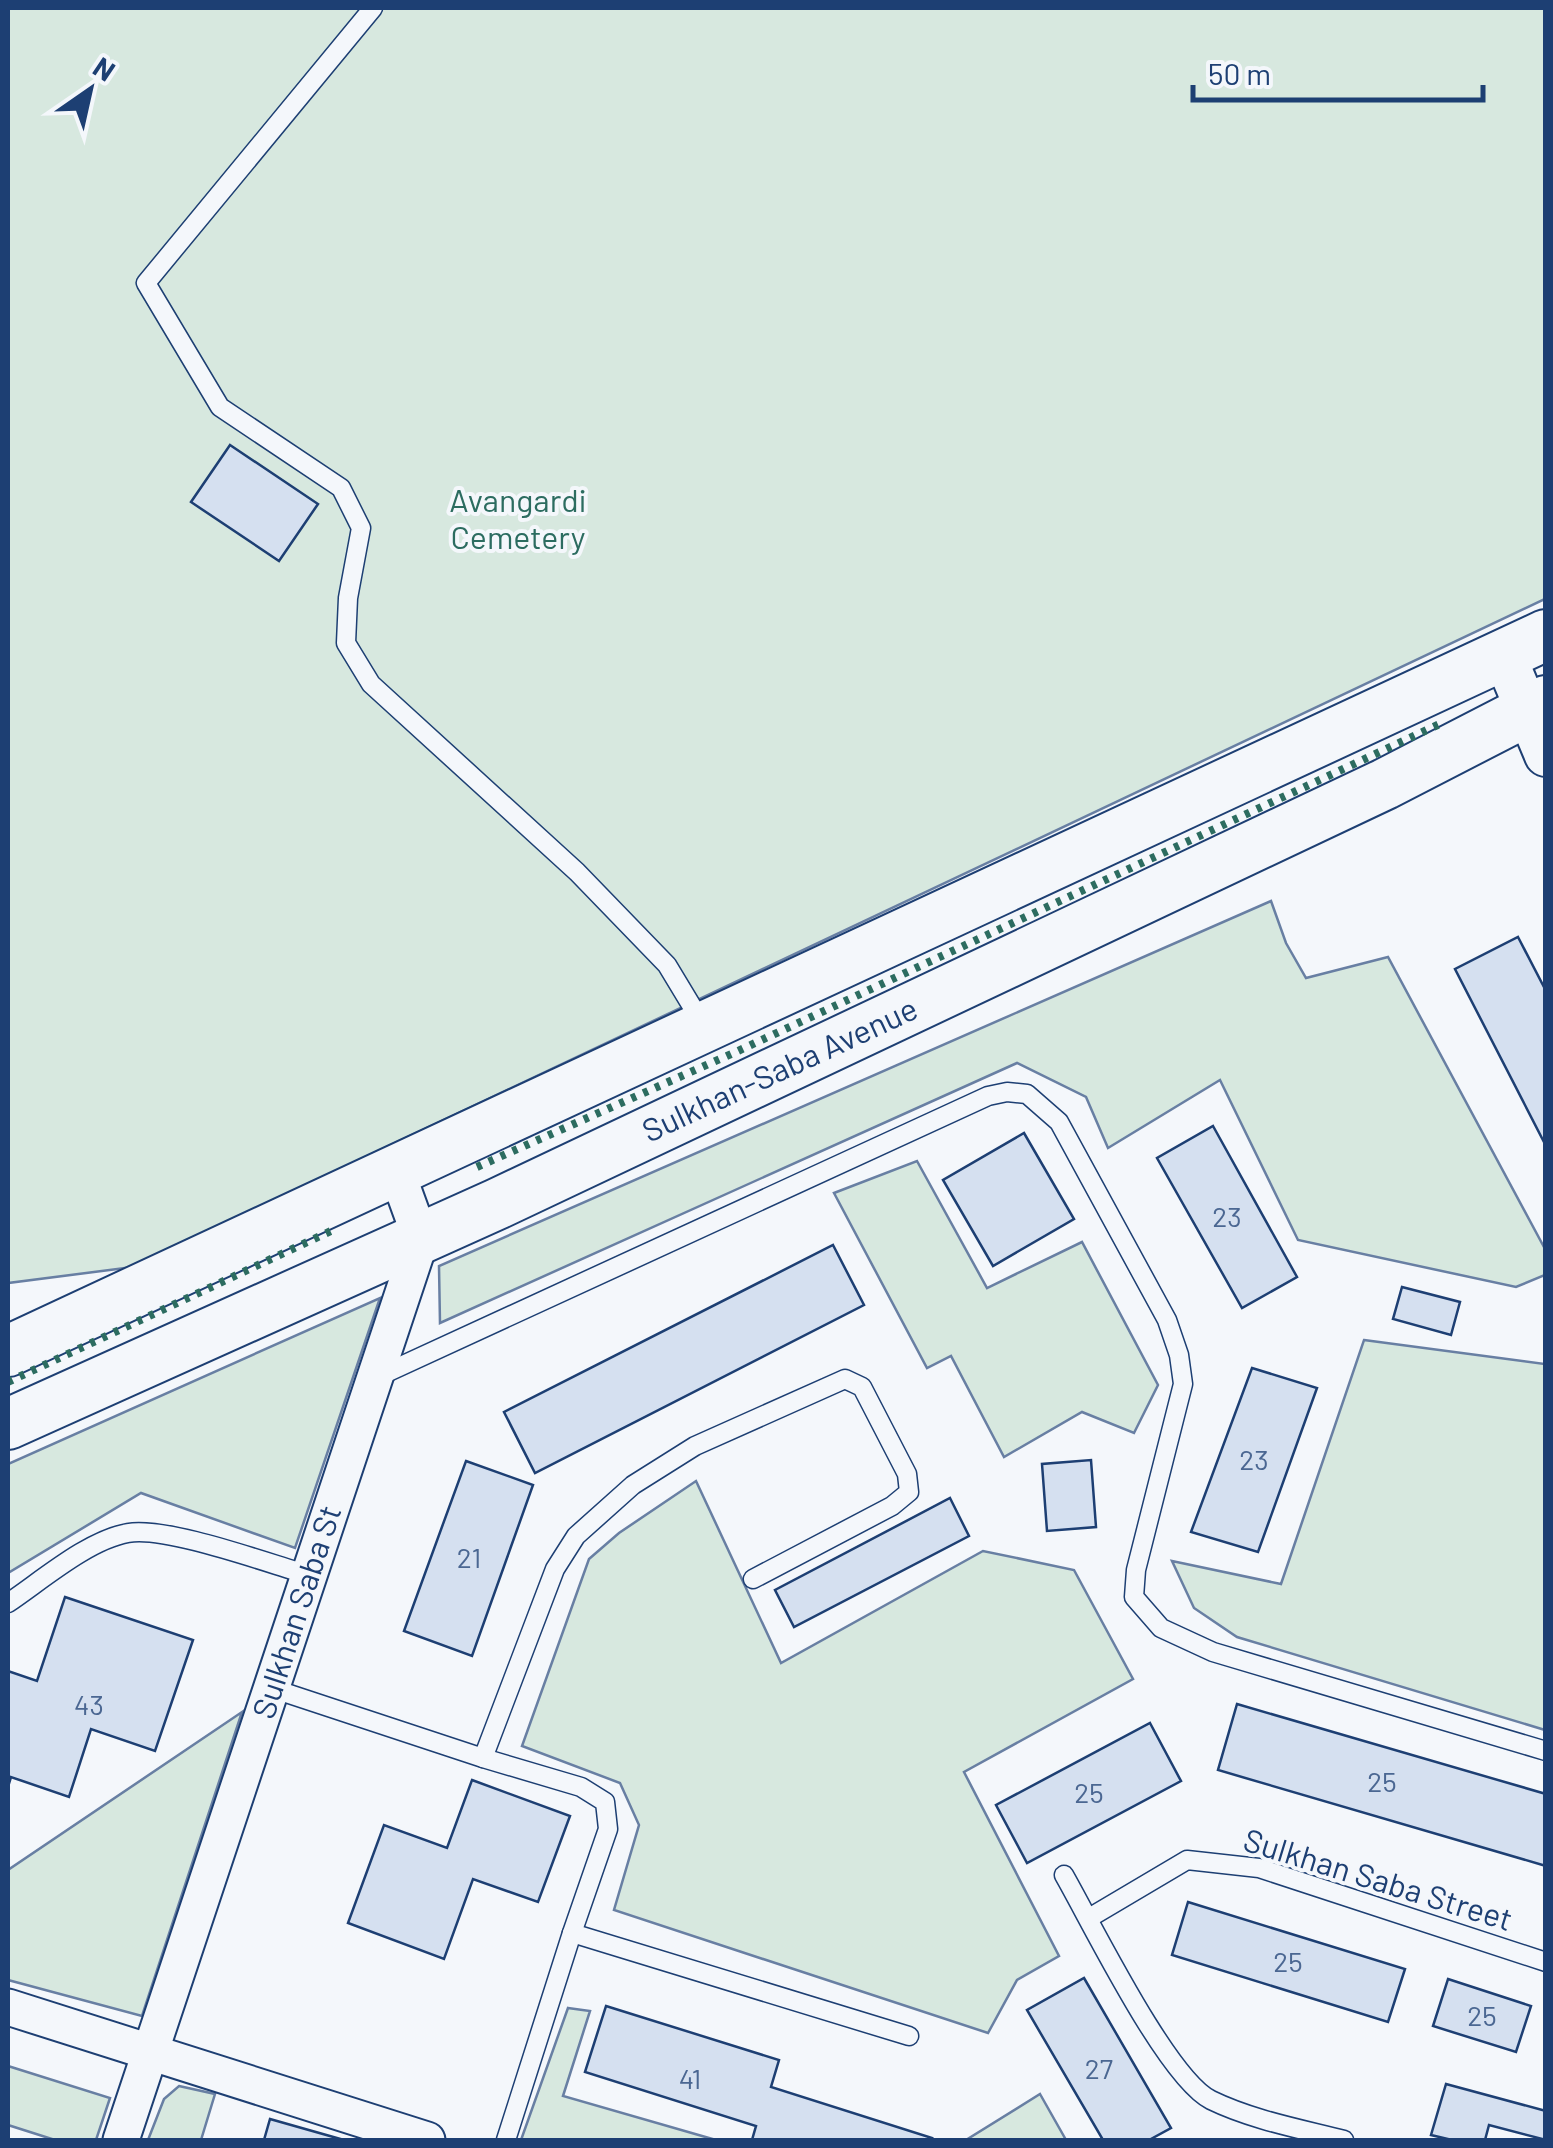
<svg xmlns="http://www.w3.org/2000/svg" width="1553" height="2148" font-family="Barlow,sans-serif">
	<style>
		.green { fill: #d7e8df; stroke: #687fa3; stroke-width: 2.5 }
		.building { fill: #d5e0f0; stroke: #1d3f73; stroke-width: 2.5 }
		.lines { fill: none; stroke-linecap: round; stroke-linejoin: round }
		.service-casing { stroke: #1d3f73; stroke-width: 21 }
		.minor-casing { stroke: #1d3f73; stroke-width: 39 }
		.tertiary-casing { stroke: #1d3f73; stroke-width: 46 }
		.secondary-casing { stroke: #1d3f73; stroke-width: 54 }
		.service { stroke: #f4f7fb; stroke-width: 18 }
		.minor { stroke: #f4f7fb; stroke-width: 35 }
		.tertiary { stroke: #f4f7fb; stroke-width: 42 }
		.secondary { stroke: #f4f7fb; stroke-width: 50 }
		.hedge { stroke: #2c6c60; stroke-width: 8; stroke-dasharray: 5 8; stroke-linecap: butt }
		.labels { text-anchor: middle; stroke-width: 8; stroke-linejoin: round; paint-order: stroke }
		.number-label { font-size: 28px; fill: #4b6792 }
		.park-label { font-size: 32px; fill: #2c6c60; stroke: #f4f7fb }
		.street-label { font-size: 32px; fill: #1d3f73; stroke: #f4f7fb }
	</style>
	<rect width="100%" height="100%" fill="#f4f7fb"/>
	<!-- green -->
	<g class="green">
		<path d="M 8,8 L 1545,8 L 1545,599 L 133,1267 L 8,1283 Z"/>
		<path d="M 1271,901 L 1286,943 L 1306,978 L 1388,957 L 1545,1249 L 1545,1275 L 1516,1287 L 1298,1240 L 1220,1080 L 1108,1148 L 1086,1097 L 1017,1063 L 440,1323 L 439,1266 Z"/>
		<path d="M 917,1161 L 987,1288 L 1082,1242 L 1158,1385 L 1134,1433 L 1082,1412 L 1004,1457 L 951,1356 L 927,1368 L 834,1193 Z"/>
		<path d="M 380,1298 L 295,1548 L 141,1493 L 8,1573 L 8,1464 Z"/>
		<path d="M 1364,1340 L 1545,1364 L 1545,1730 L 1237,1637 L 1194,1608 L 1172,1561 L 1281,1584 Z"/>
		<path d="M 696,1481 L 781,1663 L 983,1551 L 1074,1570 L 1133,1679 L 964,1772 L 1059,1956 L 1017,1980 L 988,2033 L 614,1910 L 639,1825 L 620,1783 L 522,1746 L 589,1559 L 619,1533 Z"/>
		<path d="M 242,1712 L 142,2016 L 8,1980 L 8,1870 Z"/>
		<path d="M 568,2008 L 590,2011 L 563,2096 L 716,2140 L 521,2140 Z"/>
		<path d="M 8,2066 L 110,2098 L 96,2140 L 55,2140 L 8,2125 Z"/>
		<path d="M 179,2086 L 215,2094 L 201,2140 L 148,2140 L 164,2099 Z"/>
		<path d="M 1040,2094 L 1066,2140 L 966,2140 Z"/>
	</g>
	<!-- building -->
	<g class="building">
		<path d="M 230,445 L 318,504 L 279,561 L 191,502 Z"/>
		<path d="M 1518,937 L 1546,991 L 1546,1146 L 1455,969 Z"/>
		<path d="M 1213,1126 L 1297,1277 L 1242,1308 L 1157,1158 Z"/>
		<path d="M 1024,1133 L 1074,1219 L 993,1266 L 943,1180 Z"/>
		<path d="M 833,1245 L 864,1305 L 535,1473 L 504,1412 Z"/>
		<path d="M 1402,1287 L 1460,1302 L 1451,1335 L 1393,1319 Z"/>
		<path d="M 1252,1368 L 1317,1388 L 1258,1552 L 1191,1532 Z"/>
		<path d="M 1091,1460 L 1096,1527 L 1047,1531 L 1042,1464 Z"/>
		<path d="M 466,1461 L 533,1485 L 472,1656 L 404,1631 Z"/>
		<path d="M 950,1498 L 969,1536 L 794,1627 L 775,1590 Z"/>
		<path d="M 65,1597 L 193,1640 L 155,1751 L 91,1729 L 69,1797 L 11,1777 L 8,1787 L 8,1671 L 37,1681 Z"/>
		<path d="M 1237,1704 L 1546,1794 L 1546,1866 L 1218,1770 Z"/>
		<path d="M 1150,1723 L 1181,1781 L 1027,1863 L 996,1805 Z"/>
		<path d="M 472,1780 L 570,1816 L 538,1902 L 473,1879 L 444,1959 L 348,1923 L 384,1825 L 447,1848 Z"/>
		<path d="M 1188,1902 L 1405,1969 L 1388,2022 L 1172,1955 Z"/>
		<path d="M 1084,1978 L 1171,2128 L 1149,2140 L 1103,2140 L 1027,2010 Z"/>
		<path d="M 1448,1979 L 1531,2006 L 1516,2052 L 1433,2026 Z"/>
		<path d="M 606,2006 L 779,2060 L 771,2087 L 932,2138 L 931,2140 L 752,2140 L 756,2126 L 585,2072 Z"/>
		<path d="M 1446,2084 L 1546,2111 L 1546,2140 L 1489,2125 L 1485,2140 L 1452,2140 L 1431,2135 Z"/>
		<path d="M 270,2119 L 344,2140 L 264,2140 Z"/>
	</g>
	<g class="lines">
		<defs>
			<g id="service">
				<path d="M 373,8 L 146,283 L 220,407 L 341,488 L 361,528 L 348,598 L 346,643 L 371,684 L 577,872 L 667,965 L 702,1023"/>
				<path d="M 375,1378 L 988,1096 L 1007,1092 L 1027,1094 L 1059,1122 L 1167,1320 L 1179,1355 L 1183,1384 L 1136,1570 L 1134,1597 L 1161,1628 L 1213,1652 L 1546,1751"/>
				<path d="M 8,1603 C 41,1581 88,1540 128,1533 C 166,1526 267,1563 309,1575"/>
				<path d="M 271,1688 L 483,1758 L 555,1569 L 576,1536 L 633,1485 L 695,1446 L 845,1379 L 862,1387 L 907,1474 L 909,1492 L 892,1506 L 753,1579"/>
				<path d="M 483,1758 L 581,1787 L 605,1802 L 608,1829 L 572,1933 L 909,2036"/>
				<path d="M 1064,1875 C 1092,1924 1167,2078 1211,2100 C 1252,2120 1301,2129 1344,2140"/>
				<path d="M 1089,1918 L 1187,1860 L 1259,1868 L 1546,1962"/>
				<path d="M 506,2140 L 572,1933"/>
			</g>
			<g id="minor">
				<path d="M 8,2007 L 427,2140"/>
				<path d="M 121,2140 L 421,1239 L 396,1170"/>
			</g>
			<path id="tertiary" d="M 1504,655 L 1546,755"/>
			<g id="secondary">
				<path d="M 8,1351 L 1546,635"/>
				<path d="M 8,1424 L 497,1204 L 1385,784 L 1546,701"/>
			</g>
		</defs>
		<!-- service casing -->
		<use href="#service" class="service-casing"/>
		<!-- minor casing -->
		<use href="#minor" class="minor-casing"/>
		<!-- tertiary casing -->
		<use href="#tertiary" class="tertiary-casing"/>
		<!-- secondary casing -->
		<use href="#secondary" class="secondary-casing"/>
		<!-- service -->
		<use href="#service" class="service"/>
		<!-- minor -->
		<use href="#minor" class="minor"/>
		<!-- tertiary -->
		<use href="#tertiary" class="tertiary"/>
		<!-- secondary -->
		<use href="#secondary" class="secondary"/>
		<!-- hedge -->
		<g class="hedge">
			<path d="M 477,1167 L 738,1051 L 1444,722"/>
			<path d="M 8,1382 L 333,1230"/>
		</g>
	</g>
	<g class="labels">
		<!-- number labels -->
		<g class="number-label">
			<text x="1227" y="1227">23</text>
			<text x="1254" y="1470">23</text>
			<text x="469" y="1568">21</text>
			<text x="89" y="1715">43</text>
			<text x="1382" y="1792">25</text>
			<text x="1089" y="1803">25</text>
			<text x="1288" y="1972">25</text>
			<text x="1482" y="2026">25</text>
			<text x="1099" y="2079">27</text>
			<text x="690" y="2089">41</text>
		</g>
		<!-- park labels -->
		<g class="park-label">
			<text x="518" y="512">Avangardi<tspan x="518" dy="37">Cemetery</tspan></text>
		</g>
		<!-- street labels -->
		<g class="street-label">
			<text transform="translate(780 1070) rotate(-25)" y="11">Sulkhan-Saba Avenue</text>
			<text transform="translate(297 1612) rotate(-72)" y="11">Sulkhan Saba St</text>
			<text transform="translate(1378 1880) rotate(17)" y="11">Sulkhan Saba Street</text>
		</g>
	</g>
	<!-- border -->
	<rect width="1553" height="2148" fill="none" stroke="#1d3f73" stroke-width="20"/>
	<!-- north arrow -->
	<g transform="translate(90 90) rotate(34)" stroke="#f4f7fb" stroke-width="8" paint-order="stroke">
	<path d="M0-8L18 38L0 25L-18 38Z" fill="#1d3f73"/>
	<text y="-15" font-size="28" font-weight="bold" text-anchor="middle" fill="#1d3f73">N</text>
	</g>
	<!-- scale -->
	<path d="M1193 85v15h290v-15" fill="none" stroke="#1d3f73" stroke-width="5"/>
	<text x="1208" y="85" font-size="30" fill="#1d3f73" stroke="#f4f7fb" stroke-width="8" paint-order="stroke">50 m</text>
</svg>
